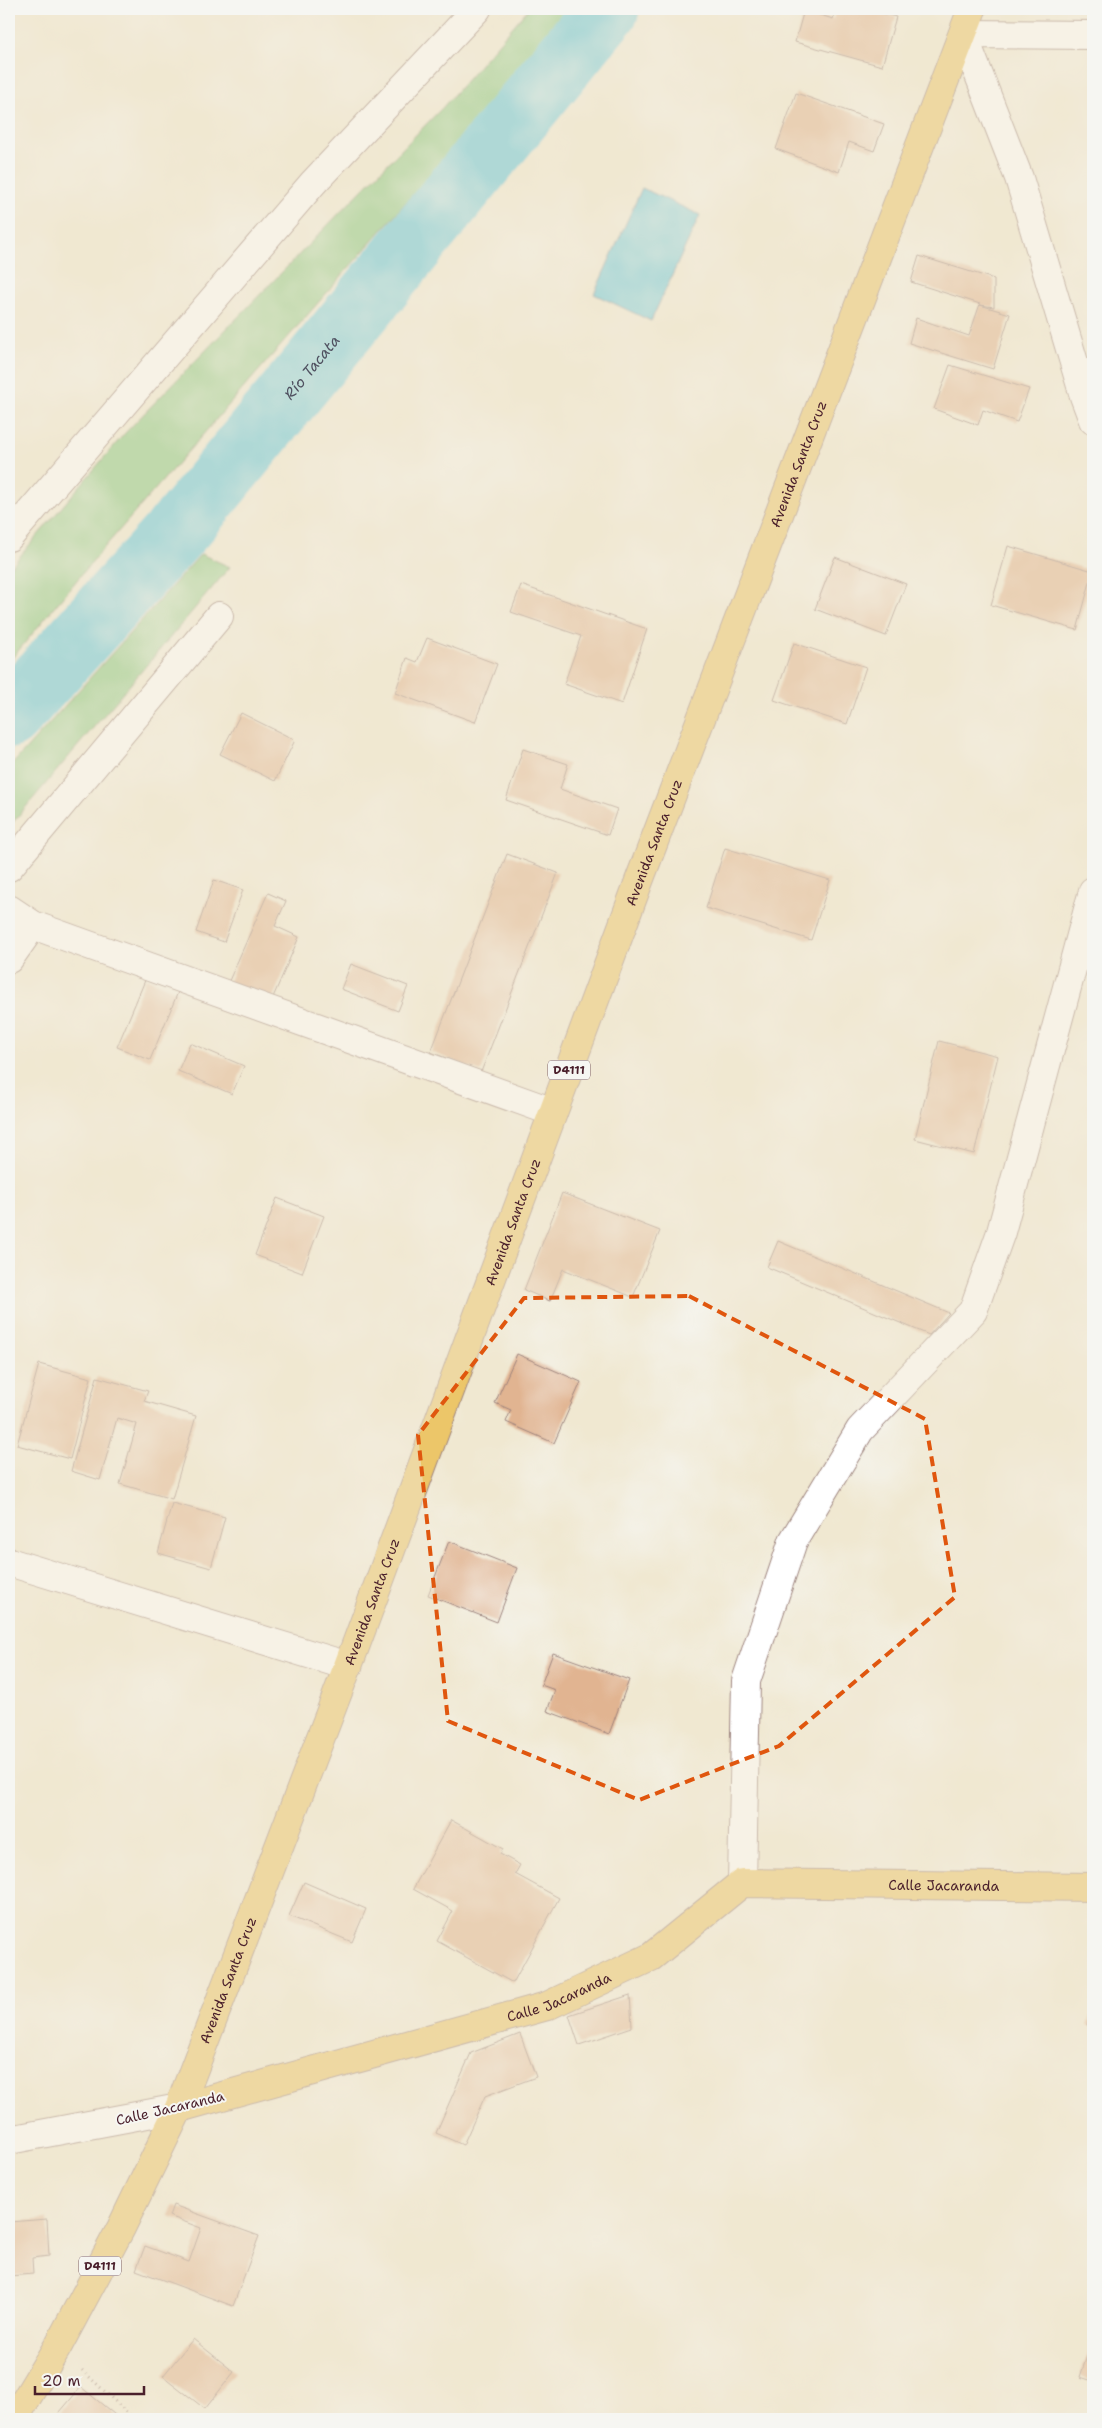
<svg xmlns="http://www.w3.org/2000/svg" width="1102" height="2428" font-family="'Shantell Sans',sans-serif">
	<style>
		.green { fill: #86c77f; stroke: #687355 }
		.water { fill: #5fc6dc; stroke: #547284 }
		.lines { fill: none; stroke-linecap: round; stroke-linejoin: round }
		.river { stroke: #5fc6dc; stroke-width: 65 }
		.building { fill: #e1b491 }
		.minor-casing { stroke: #9d847e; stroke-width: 30 }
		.major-casing { stroke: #9d847e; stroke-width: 30 }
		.path { stroke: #9d847e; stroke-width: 3; stroke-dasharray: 1 4; stroke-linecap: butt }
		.minor { stroke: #fff; stroke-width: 28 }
		.major { stroke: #ecc669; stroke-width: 28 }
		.marked { fill: none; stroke: #e0560e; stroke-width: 4; stroke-dasharray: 10 6; stroke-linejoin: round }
		.labels { text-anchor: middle; stroke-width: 4; stroke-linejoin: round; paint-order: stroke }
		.shield { fill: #f6f6f2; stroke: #7e6067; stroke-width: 1 }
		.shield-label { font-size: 12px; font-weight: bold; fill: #4a1f2b }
		.street-label { font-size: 14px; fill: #4a1f2b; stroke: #f6f6f2 }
		.water-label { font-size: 15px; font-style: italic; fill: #505160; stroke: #f6f6f2 }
	</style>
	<rect width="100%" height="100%" fill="#f6f6f2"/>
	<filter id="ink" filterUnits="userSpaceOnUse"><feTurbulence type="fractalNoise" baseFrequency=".02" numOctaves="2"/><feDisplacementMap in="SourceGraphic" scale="10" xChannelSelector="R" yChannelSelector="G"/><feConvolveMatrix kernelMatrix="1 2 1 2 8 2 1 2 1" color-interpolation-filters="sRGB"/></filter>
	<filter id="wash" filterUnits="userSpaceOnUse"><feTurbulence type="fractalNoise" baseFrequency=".0096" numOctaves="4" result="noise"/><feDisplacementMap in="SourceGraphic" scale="20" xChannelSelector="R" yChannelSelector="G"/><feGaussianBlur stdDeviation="1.12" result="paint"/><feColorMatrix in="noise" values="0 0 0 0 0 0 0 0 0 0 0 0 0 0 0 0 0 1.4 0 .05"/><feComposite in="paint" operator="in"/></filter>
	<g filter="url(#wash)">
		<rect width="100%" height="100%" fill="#f0e8d1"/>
		<!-- green -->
		<g class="green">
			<path d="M 528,9 L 575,9 L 96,557 L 9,662 L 9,569 L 125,433 L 443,107 Z"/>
			<path d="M 201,554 L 230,567 L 9,827 L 9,768 Z"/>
		</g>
		<!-- water -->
		<path class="water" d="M 642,188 L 700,215 L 651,321 L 594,294 Z"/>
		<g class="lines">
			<!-- river -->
			<path class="river" id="s1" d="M 9,716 L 183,524 L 607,9"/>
		</g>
		<g id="blocks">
			<!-- building -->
			<g class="building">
				<path d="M 836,9 L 866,9 L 896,17 L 882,66 L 795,42 L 804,10 L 833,19 Z"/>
				<path d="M 796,93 L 884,124 L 874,151 L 849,142 L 839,172 L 776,149 Z"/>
				<path d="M 919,256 L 994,279 L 994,307 L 980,305 L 1010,314 L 993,369 L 909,343 L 916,318 L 969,336 L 980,304 L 911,282 Z"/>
				<path d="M 950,365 L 1029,389 L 1017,422 L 983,410 L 978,425 L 934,409 Z"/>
				<path d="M 1008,546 L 1093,571 L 1077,630 L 991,605 Z"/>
				<path d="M 835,557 L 906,584 L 886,636 L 815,609 Z"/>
				<path d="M 521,585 L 647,629 L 622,704 L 564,684 L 581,636 L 511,612 Z"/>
				<path d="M 427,638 L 497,664 L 475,722 L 395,693 L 407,658 L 417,662 Z"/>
				<path d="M 794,643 L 866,667 L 847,724 L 774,700 Z"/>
				<path d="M 241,713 L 295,740 L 275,781 L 220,754 Z"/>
				<path d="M 523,749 L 568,764 L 560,789 L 617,809 L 608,835 L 506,800 Z"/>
				<path d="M 725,848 L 830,880 L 811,940 L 706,908 Z"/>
				<path d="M 507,854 L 558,873 L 481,1072 L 431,1052 Z"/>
				<path d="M 214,880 L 243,890 L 224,942 L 196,932 Z"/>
				<path d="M 268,893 L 286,901 L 275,926 L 299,937 L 271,1002 L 228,983 Z"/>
				<path d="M 351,964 L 408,986 L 398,1011 L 341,989 Z"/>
				<path d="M 146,978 L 178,992 L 150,1060 L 117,1047 Z"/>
				<path d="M 939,1041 L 998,1056 L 974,1154 L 915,1139 Z"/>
				<path d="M 190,1043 L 244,1066 L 232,1094 L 178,1071 Z"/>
				<path d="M 562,1193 L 660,1231 L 633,1297 L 563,1269 L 550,1301 L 524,1290 Z"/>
				<path d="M 277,1198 L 324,1216 L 302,1273 L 255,1255 Z"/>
				<path d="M 778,1241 L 949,1313 L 929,1335 L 767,1267 Z"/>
				<path d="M 517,1354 L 581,1382 L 554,1443 L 506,1422 L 511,1410 L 495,1403 Z"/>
				<path d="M 39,1364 L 91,1378 L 70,1459 L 17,1445 Z"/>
				<path d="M 97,1377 L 148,1391 L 144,1401 L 196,1416 L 172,1499 L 120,1484 L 137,1424 L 117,1418 L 100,1480 L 71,1471 Z"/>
				<path d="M 172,1503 L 225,1517 L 211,1568 L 158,1553 Z"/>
				<path d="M 449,1541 L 517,1568 L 497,1622 L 428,1595 Z"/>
				<path d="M 553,1653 L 629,1680 L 609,1734 L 547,1711 L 555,1690 L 541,1685 Z"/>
				<path d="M 451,1820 L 503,1849 L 500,1854 L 520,1865 L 515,1874 L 559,1898 L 513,1983 L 437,1941 L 453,1911 L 413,1889 Z"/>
				<path d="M 304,1882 L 366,1909 L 352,1942 L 289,1916 Z"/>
				<path d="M 630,1995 L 632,2027 L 579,2045 L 569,2015 Z"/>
				<path d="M 1093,2008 L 1093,2027 L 1087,2025 Z"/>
				<path d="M 520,2034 L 536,2077 L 485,2096 L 463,2145 L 436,2133 L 471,2053 Z"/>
				<path d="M 173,2205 L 259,2236 L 233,2306 L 136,2270 L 145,2246 L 189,2262 L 201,2228 L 169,2216 Z"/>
				<path d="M 47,2219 L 49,2256 L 32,2258 L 33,2274 L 9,2276 L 9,2222 Z"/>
				<path d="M 1093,2338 L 1093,2381 L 1080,2377 Z"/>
				<path d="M 193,2339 L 234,2372 L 205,2409 L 163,2376 Z"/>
				<path d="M 81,2387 L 120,2419 L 54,2419 Z"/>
			</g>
		</g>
	</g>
	<g filter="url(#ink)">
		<use href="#blocks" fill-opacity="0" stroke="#9d847e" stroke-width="1"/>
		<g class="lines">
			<defs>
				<g id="minor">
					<path d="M 1093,35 L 963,34 L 1019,178 L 1084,396 L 1093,420"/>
					<path d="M 9,537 L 313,183 L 477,9"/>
					<path d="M 9,867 L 219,616"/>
					<path d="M 9,909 L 33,925 L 553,1112"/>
					<path d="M 9,959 L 33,925"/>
					<path d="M 9,1562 L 348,1666"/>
					<path d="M 742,1883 L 746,1681 L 793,1541 L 860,1430 L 973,1311 L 1001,1232 L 1093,891"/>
					<path d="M 9,2140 L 179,2108"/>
				</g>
				<g id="major">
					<path id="s2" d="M 179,2108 L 547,2006 L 651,1957 L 742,1883 L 1093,1887"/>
					<path id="s3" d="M 14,2419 L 58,2346 L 121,2228 L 179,2108 L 348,1666 L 639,881 L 972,9"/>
				</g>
			</defs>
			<!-- minor casing -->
			<use href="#minor" class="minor-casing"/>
			<!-- major casing -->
			<use href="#major" class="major-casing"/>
			<!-- path -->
			<path class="path" d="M 82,2370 L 134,2419"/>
			<!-- minor -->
			<use href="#minor" class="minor"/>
			<!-- major -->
			<use href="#major" class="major"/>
		</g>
	</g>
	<!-- marked area -->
	<path d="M0 0H1102V2428H0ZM 689,1296 L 925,1419 L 955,1597 L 779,1746 L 639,1800 L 448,1721 L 418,1435 L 524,1298 Z" fill="#f0e8d1" fill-opacity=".55" fill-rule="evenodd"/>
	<path class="marked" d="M 689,1296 L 925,1419 L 955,1597 L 779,1746 L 639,1800 L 448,1721 L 418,1435 L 524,1298 Z"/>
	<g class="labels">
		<!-- shield labels -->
		<g class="shield">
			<rect x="548" y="1060.5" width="42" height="19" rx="4"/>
			<rect x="79" y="2256.5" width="42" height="19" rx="4"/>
		</g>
		<g class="shield-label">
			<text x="569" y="1074">D4111</text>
			<text x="100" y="2270">D4111</text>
		</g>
		<!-- street labels -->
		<g class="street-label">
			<text dy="5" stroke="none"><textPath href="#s3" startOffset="2109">Avenida Santa Cruz</textPath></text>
			<text dy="5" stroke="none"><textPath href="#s3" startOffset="1704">Avenida Santa Cruz</textPath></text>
			<text dy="5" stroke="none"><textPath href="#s3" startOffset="1299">Avenida Santa Cruz</textPath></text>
			<text dy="5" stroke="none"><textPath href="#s3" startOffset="894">Avenida Santa Cruz</textPath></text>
			<text dy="5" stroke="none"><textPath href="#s2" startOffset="816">Calle Jacaranda</textPath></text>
			<text dy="5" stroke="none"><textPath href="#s3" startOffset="489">Avenida Santa Cruz</textPath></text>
			<text dy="5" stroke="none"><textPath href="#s2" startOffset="396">Calle Jacaranda</textPath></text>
			<text transform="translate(170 2108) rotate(-13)" y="5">Calle Jacaranda</text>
		</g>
		<!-- water labels -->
		<g class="water-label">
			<text dy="5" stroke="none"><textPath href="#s1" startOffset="462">Río Tacata</textPath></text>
		</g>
	</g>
	<!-- margin -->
	<rect width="1102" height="2428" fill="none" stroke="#f6f6f2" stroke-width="30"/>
	<!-- scale -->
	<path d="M35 2386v8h109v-8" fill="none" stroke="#4a1f2b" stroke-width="2.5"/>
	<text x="42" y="2386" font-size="15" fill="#4a1f2b" stroke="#f6f6f2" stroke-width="4" paint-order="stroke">20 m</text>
</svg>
